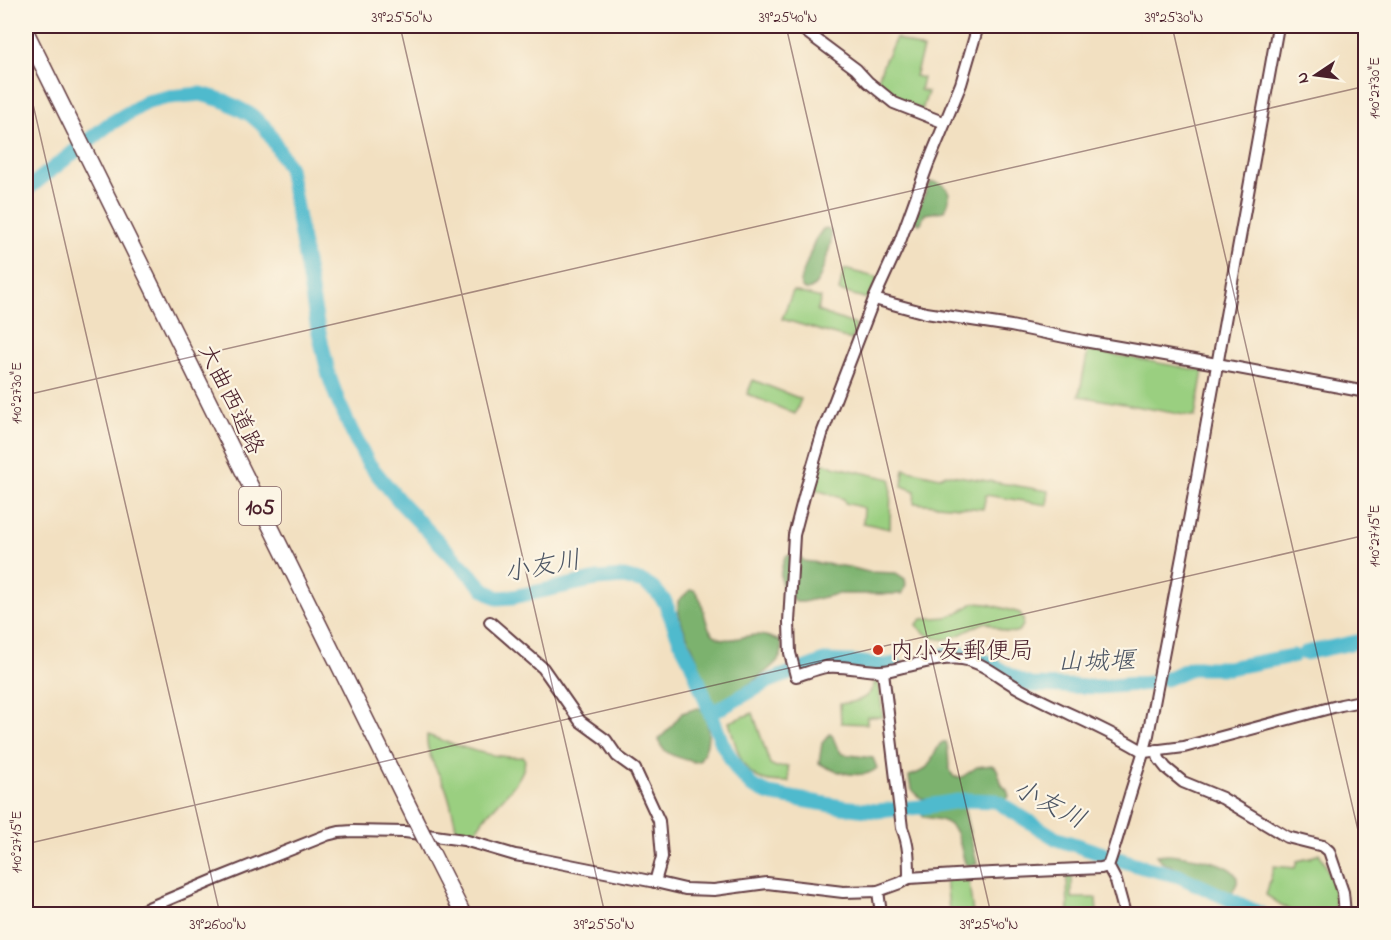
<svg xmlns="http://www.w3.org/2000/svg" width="1391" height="940" font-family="'Indie Flower','Klee One',sans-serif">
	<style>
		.green { fill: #9acf80; stroke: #727756; stroke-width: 1.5 }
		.forest { fill: #7bb26e; stroke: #62684c; stroke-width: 1.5 }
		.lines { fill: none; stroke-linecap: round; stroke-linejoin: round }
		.river { stroke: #50bacd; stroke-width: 15 }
		.minor-casing { stroke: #633c42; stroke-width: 14 }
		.highway-casing { stroke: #633c42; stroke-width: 18 }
		.minor { stroke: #fff; stroke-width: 10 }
		.highway { stroke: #fff; stroke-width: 15 }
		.highway-bridge-casing { stroke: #633c42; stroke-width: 18; stroke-linecap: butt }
		.highway-bridge { stroke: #fff; stroke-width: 15 }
		.ticks { fill: none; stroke: #4a1f2b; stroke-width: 1.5; stroke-opacity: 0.45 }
		.poi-dot { fill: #c8321e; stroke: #fcf5e5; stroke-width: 2 }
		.labels { text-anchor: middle; stroke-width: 4.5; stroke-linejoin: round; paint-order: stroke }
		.shield { fill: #fcf5e5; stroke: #7f5f63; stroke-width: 1.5 }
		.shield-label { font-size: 22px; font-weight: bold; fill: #4a1f2b }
		.street-label { font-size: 24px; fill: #4a1f2b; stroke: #fcf5e5 }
		.poi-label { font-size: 24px; fill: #4a1f2b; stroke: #fcf5e5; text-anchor: start }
		.water-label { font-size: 26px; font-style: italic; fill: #4c5564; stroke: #fcf5e5 }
		.neatline { fill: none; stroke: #4a1f2b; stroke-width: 2 }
		.ticks-label { font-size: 15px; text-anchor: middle; fill: #4a1f2b }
	</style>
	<rect width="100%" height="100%" fill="#fcf5e5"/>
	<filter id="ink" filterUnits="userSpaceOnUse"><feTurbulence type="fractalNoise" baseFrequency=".0167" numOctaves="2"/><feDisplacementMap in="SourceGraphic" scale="12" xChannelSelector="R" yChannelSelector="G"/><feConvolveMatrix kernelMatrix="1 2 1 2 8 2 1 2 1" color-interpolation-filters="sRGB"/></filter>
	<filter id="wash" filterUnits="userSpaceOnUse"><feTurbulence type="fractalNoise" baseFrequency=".008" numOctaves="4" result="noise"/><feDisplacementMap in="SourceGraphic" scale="24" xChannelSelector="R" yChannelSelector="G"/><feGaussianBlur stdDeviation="1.35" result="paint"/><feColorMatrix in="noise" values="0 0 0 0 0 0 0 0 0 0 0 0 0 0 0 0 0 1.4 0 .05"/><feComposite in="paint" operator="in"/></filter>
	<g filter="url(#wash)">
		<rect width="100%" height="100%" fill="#f2e0c1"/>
		<!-- green -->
		<g class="green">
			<path d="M 896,38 L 923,49 L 915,76 L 923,78 L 920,90 L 928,92 L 922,110 L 894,97 L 877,82 L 884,62 Z"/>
			<path d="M 844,269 L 879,278 L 868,299 L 839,291 Z"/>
			<path d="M 793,291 L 821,298 L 817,311 L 856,325 L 852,340 L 782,319 Z"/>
			<path d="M 1088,350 L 1203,371 L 1195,417 L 1079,396 Z"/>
			<path d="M 753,380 L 801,399 L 795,414 L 747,394 Z"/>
			<path d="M 820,463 L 891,479 L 890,529 L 863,523 L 864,508 L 845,503 L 844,499 L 814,489 Z"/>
			<path d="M 904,469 L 940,477 L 946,474 L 1049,491 L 1047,505 L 986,495 L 983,509 L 914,503 L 915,491 L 902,486 Z"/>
			<path d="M 974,603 L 988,604 L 1020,613 C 1023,618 1025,622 1022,627 C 1014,640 995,627 986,622 C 960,632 942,654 916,625 L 922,619 L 946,617 L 956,614 Z"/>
			<path d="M 878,680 L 883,717 L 867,717 L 867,724 L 841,723 L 840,704 C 857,702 871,699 875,681 Z"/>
			<path d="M 753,713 L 770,764 L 776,767 L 788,766 L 789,782 C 781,782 772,782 765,780 C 740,775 735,742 729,722 Z"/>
			<path d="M 427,735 C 459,746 490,759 524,757 C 530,775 497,803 486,816 C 480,823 476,830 472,837 L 457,832 C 454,818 451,803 446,789 C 439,772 425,755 427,735 Z"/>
			<path d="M 1319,853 C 1330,871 1336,893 1335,914 L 1295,914 L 1266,895 L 1274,866 L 1295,868 L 1297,861 L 1310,858 Z"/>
			<path d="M 1072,873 L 1072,898 L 1096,898 L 1097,914 L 1068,914 L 1067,874 Z"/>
			<path d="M 968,875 L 973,914 L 927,914 L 949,911 L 946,878 Z"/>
		</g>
		<!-- forest -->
		<g class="forest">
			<path d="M 932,182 C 951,183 953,197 944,211 L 925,214 L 921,223 L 919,224 L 914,220 L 915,215 L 930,183 Z"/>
			<path d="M 827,228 L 830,230 C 831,233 832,237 831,240 C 831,246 821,276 818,281 C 813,289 802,297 800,281 L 815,240 L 823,229 Z"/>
			<path d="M 790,555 L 798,555 L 804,561 L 849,567 L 868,572 L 896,573 L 905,579 C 907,586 905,589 902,594 L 837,594 L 803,602 L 796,602 C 780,585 776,581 785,557 Z"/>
			<path d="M 690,590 L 694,590 C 706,601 702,621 712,633 C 724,646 742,635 757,635 C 765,635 773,638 780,641 C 781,645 783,651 781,655 C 776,669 730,697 717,705 L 712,702 C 706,687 702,671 696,656 C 689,638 677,621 678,601 Z"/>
			<path d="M 698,708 L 702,710 C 711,726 710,746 699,761 L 695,762 C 681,758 660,755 659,739 L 670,728 L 682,713 Z"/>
			<path d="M 830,734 L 832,735 L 837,747 L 842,754 L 873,758 L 877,768 C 864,781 833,772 819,763 L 822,743 Z"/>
			<path d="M 943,742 L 946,742 C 951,753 945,767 954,777 L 962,777 L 977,767 L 992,765 L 997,769 L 1002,785 L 1007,790 L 1009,796 L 1008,798 L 1002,800 C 978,778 911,826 909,776 C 933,769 928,763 940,744 Z"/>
			<path d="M 949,805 L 960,805 L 964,808 L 977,864 L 968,866 L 965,863 C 960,849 960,827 943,821 C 938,819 930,818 924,817 L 920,812 L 932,808 Z"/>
			<path d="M 1169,854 C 1184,856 1241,861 1237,883 C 1237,884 1233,890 1233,892 C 1214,893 1186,874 1170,865 C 1163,865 1160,860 1156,855 Z"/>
		</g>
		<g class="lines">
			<!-- river -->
			<g class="river">
				<path d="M 26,190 L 108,125 L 147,102 L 169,97 L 201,94 L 225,101 L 251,115 L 266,128 L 289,168 L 317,324 L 329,376 L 338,401 L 352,432 L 368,463 L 401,503 L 484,589 L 497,598 L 513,597 L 597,579 L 624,577 L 643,582 L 656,591 L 665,602 L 681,643 L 691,662 L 722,743 L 738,771 L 752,786 L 769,794 L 842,807 L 876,811 L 921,807 L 965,800 L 996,801 L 1057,839 L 1143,867 L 1179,876 L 1261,914"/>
				<path d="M 1305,653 L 1366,640"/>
				<path d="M 945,654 C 952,654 962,653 969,655 C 992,661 1009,678 1031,685 L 1098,687 L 1150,683"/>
				<path d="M 801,670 L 824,661 L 856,662 L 884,666 L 895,664"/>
				<path d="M 1166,679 L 1191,668 L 1228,668 L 1293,656"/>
				<path d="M 710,713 L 721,708 L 769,681 L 788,674"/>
			</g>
		</g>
	</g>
	<g filter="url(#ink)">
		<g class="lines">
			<defs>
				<g id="minor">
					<path d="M 978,26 L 961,84 L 928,164 L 899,244 L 874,299 L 823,431 L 806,489 L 794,535 L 789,622 L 790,653 L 796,676 C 806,673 816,669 826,667 C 845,665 863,671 881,671 C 888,671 896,669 903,667 C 922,663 943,657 962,659 C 983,662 1000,678 1018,688 C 1059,711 1104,727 1144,752 L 1184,747 L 1341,705 L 1366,700"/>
					<path d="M 801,28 L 856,69 L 868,82 L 894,103 L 945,123"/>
					<path d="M 874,299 L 926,313 L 1011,326 L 1084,341 L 1217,364 L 1366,392"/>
					<path d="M 490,622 L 543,668 L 580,721 L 606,740 L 617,756 L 635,769 L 659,821 L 662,857 L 655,882"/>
					<path d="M 883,672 L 902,828 C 909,844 909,860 909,878"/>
					<path d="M 1157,750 L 1159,759 L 1166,768 L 1183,782 L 1222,798 L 1287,837 L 1323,846 L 1329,851 L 1343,892 L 1345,914"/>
					<path d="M 1108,866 L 1116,881 L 1125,914"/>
					<path d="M 878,891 L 881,914"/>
					<path d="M 134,914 L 219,878 L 327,835 L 339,832 L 353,831 L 405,832 L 464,840 L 515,855 L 540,859 L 655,882 L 685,889 L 714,890 L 767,883 L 843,892 L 878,891 L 900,883 L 909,878 L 971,874 L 1101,868 L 1108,866 C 1116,844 1122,821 1129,798 C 1135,777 1143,757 1148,735 L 1193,499 L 1278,26"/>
				</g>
				<g id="highway">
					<path d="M 26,32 L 414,817"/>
					<path d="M 431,851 L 463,914"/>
				</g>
			</defs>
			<!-- minor casing -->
			<use href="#minor" class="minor-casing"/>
			<!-- highway casing -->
			<use href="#highway" class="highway-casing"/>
			<!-- minor -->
			<use href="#minor" class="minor"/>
			<!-- highway -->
			<use href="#highway" class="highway"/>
			<defs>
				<path id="highway-bridge" d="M 414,817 L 431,851"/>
			</defs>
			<!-- highway-bridge casing -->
			<use href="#highway-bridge" class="highway-bridge-casing"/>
			<!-- highway-bridge -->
			<use href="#highway-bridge" class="highway-bridge"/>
		</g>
	</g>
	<!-- ticks -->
	<path class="ticks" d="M 400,26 L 605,914M 786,26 L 991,914M 1172,26 L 1366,865M 26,74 L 220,914M 26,395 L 1366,86M 26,844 L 1366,535"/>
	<!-- markers -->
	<circle class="poi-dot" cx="878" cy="650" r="6"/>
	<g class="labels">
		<!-- shield labels -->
		<rect class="shield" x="239" y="487" width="42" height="38" rx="4.5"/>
		<g class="shield-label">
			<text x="260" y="514">105</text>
		</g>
		<!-- street labels -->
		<g class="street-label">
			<text transform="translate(232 399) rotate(64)" y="8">大曲西道路</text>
		</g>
		<!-- poi labels -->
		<g class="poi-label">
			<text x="890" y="658">内小友郵便局</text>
		</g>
		<!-- water labels -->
		<g class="water-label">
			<text transform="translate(542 565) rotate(-10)" y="9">小友川</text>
			<text transform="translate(1096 660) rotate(-1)" y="9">山城堰</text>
			<text transform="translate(1050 803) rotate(27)" y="9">小友川</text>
		</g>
	</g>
	<!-- margin -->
	<rect width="1391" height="940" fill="none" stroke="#fcf5e5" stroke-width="66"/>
	<!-- north arrow -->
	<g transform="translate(1316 75) rotate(257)" stroke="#fcf5e5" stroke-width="4.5" paint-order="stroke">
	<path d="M0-4.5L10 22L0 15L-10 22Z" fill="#4a1f2b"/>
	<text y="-9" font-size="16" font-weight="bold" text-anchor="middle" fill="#4a1f2b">N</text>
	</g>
	<rect x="33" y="33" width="1325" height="874" class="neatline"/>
	<g class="ticks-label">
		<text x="402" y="22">39°25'50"N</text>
		<text x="788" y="22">39°25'40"N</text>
		<text x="1174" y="22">39°25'30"N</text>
		<text transform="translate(1374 88) rotate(-90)" y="5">140°27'30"E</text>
		<text transform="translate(16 393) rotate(-90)" y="5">140°27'30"E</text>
		<text transform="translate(1374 536) rotate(-90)" y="5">140°27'15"E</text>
		<text transform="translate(16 842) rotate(-90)" y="5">140°27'15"E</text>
		<text x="218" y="929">39°26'00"N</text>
		<text x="604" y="929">39°25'50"N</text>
		<text x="989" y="929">39°25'40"N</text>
	</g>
</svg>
